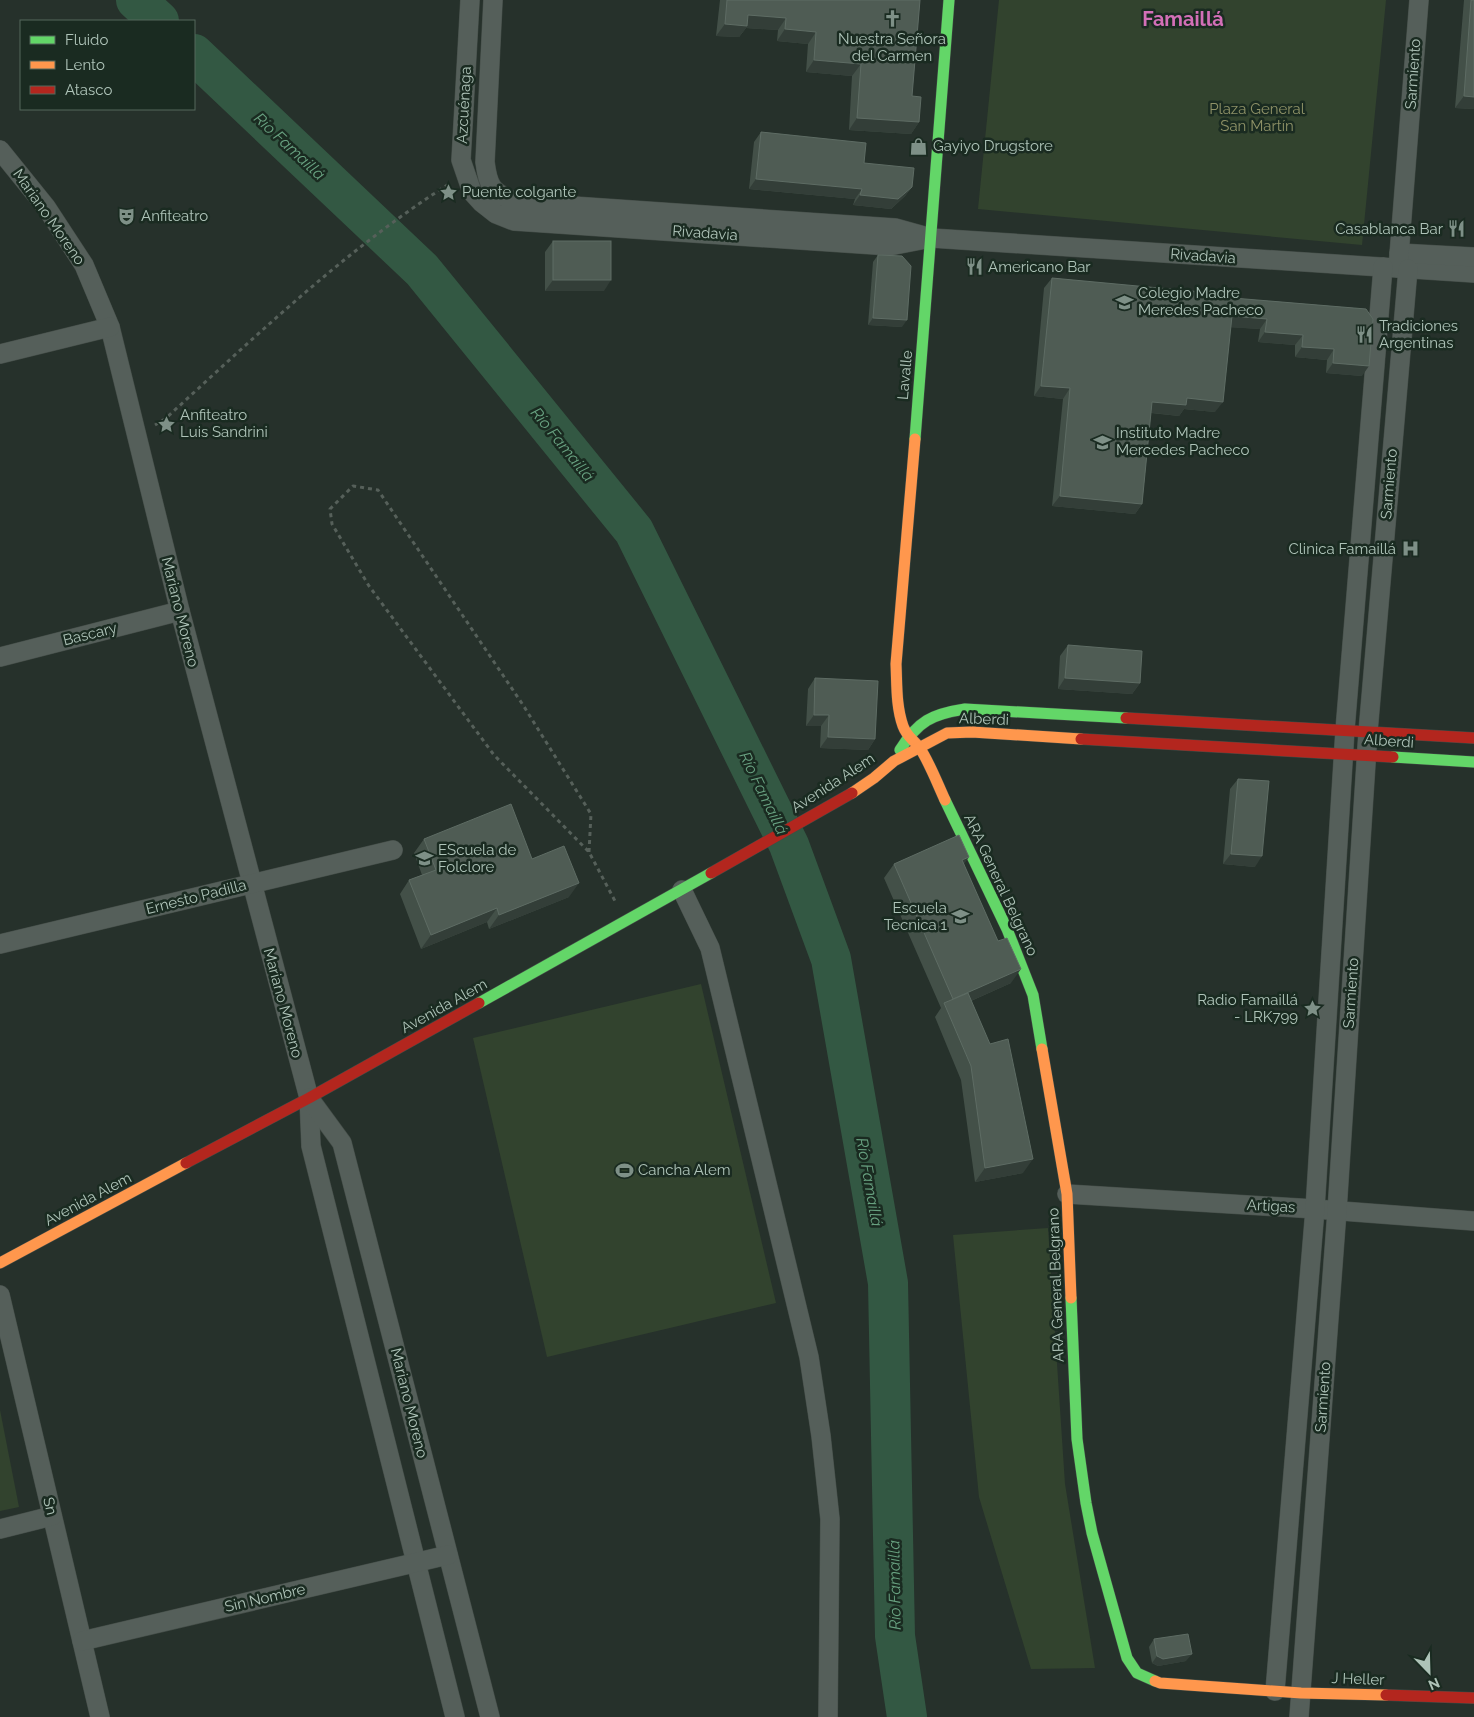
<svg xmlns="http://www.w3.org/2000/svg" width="1474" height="1717" font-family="Raleway,sans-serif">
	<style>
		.green { fill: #32432e }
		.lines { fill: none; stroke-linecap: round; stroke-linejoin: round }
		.river { stroke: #335843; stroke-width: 40 }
		.street-casing { stroke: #434c47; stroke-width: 20 }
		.fast-casing { stroke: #434c47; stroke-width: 12 }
		.slow-casing { stroke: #434c47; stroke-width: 12 }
		.jam-casing { stroke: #434c47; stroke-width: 12 }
		.path { stroke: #56605a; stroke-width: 3; stroke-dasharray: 4 4; stroke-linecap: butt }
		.street { stroke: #555f5a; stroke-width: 19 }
		.fast { stroke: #63d668; stroke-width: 11 }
		.slow { stroke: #ff974d; stroke-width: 11 }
		.jam { stroke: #b3261e; stroke-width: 11 }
		.wall { fill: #435048 }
		.shaded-wall { fill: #333e38 }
		.building { fill: #4f5c54; stroke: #5e6c64 }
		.labels { text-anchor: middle; stroke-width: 5; stroke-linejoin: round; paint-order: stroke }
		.poi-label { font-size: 15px; fill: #aec3b8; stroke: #1a2b21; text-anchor: start }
		.street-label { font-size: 15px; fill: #aec3b8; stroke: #1a2b21 }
		.park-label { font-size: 15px; fill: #8f9267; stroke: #1a2b21 }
		.water-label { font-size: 16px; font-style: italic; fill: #68a180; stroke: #1a2b21 }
		.district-label { font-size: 20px; font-weight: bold; fill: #d36fb7; stroke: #1a2b21 }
	</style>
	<rect width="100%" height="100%" fill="#26312b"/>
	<!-- green -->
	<g class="green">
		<path d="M 999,0 L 1386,0 L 1362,245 L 978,209 Z"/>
		<path d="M 701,984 L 776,1303 L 547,1357 L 473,1038 Z"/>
		<path d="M 1048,1228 L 1065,1484 L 1095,1668 L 1031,1669 L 979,1497 L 953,1235 Z"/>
		<path d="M 0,1410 L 19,1507 L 0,1511 Z"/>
	</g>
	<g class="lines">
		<!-- river -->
		<g class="river">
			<path d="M 136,0 L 159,21"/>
			<path d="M 194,54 L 422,270 L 634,531 L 789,845 L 831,959 L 888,1283 L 895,1636 L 907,1717"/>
		</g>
		<defs>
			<g id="street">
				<path d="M 470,0 L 461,160 L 472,192 L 482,203 L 496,214 L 514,221 L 890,246 L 931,238 L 895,228 L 515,202 C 492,192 488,187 485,162 L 493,0"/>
				<path d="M 0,150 L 46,207 L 84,265 L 110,327 L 180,611 L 309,1098 L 311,1146 L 455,1717"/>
				<path d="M 931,238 L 1474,273"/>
				<path d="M 1399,253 L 1474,257"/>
				<path d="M 1398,268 L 1419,0"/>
				<path d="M 0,354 L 110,327"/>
				<path d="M 0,657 L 180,611"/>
				<path d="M 682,890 L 710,948 L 809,1357 L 821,1436 L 830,1519 L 828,1717"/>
				<path d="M 0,944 L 393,850"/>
				<path d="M 309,1098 L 342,1143 L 490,1717"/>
				<path d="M 1067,1194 L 1315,1209 L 1474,1221"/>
				<path d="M 0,1295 L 100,1717"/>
				<path d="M 0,1529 L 52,1516"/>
				<path d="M 82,1641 L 448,1555"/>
				<path d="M 1275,1691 L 1315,1209 L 1345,730 L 1383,267"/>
				<path d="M 1299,1717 L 1337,1211 L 1368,732 L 1408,269"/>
			</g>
			<g id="fast">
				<path d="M 915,439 L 949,0"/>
				<path d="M 900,750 C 918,721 932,714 965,709 L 1126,718"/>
				<path d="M 1393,757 L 1474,762"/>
				<path d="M 945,800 L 1007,929 L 1033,995 L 1042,1049"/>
				<path d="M 479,1003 L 711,873"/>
				<path d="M 1071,1298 L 1077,1439 L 1086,1503 L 1092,1533 L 1127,1658 L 1137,1673 L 1155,1681"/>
			</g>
			<g id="slow">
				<path d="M 915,439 L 896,664 C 897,685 896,706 903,726 C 907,737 913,739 919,747 C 928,759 938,785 945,800"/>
				<path d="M 852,793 L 874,778 L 894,761 L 947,733 L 972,732 L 1081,739"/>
				<path d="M 1042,1049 L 1067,1194 L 1071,1298"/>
				<path d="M 0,1263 L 186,1163"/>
				<path d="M 1155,1681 L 1160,1683 L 1301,1693 L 1386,1695"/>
			</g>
			<g id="jam">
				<path d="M 1126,718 L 1474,738"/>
				<path d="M 1081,739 L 1393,757"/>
				<path d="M 711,873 L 852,793"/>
				<path d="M 186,1163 L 309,1098 L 479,1003"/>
				<path d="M 1386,1695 L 1474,1698"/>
			</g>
		</defs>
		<!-- street casing -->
		<use href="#street" class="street-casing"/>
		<!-- fast casing -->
		<use href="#fast" class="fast-casing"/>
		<!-- slow casing -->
		<use href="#slow" class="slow-casing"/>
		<!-- jam casing -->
		<use href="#jam" class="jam-casing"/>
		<!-- path -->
		<g class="path">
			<path d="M 155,425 L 165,419 C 256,336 345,250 449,184"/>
			<path d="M 589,852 L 591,814 L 523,705 L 378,490 L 353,486 L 330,509 L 332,524 L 369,586 L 494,755 L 589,852 L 615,901"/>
		</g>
		<!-- street -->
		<use href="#street" class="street"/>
		<!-- fast -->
		<use href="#fast" class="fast"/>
		<!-- slow -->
		<use href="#slow" class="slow"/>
		<!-- jam -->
		<use href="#jam" class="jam"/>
	</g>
	<!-- wall -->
	<g class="wall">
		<path d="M 720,0 L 920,0 L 912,96 L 919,122 L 911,134 L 849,130 L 852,76 L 806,72 L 808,44 L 777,41 L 778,30 L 746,28 L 739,37 L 716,36 Z"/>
		<path d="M 1464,0 L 1474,0 L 1474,109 L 1455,108 Z"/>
		<path d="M 761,132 L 864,163 L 912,187 L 905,196 L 891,209 L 853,205 L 855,199 L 749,189 L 754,142 Z"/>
		<path d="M 553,241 L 604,291 L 545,291 L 545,252 Z"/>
		<path d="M 878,255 L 902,327 L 868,325 L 873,262 Z"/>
		<path d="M 1052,278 L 1233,298 L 1366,309 L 1362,376 L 1326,373 L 1327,360 L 1295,357 L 1295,345 L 1258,342 L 1260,329 L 1230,327 L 1215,412 L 1184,409 L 1179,416 L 1151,413 L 1142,504 L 1135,514 L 1052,506 L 1063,399 L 1034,396 L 1044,288 Z"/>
		<path d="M 1068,645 L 1140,683 L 1132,694 L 1058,689 L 1060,656 Z"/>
		<path d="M 815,678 L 875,739 L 868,750 L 820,748 L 821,726 L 806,726 L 808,689 Z"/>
		<path d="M 1238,779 L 1255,867 L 1223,864 L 1230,789 Z"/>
		<path d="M 424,839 L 532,859 L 569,897 L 489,929 L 487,922 L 421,949 L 400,894 L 409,880 L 422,875 L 414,853 Z"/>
		<path d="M 894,864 L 964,864 L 1011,983 L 971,1001 L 1023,1173 L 975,1182 L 961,1080 L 935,1017 L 941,1008 L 884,878 Z"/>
		<path d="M 1154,1639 L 1186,1661 L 1158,1666 L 1152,1663 L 1149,1647 Z"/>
	</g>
	<!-- shaded-wall -->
	<g class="shaded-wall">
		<path d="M 748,15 L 786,18 L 778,30 L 746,28 L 739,37 L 716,36 L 725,24 Z"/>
		<path d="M 785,29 L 816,32 L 808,44 L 777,41 Z"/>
		<path d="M 814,60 L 861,64 L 852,76 L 806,72 Z"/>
		<path d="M 1464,96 L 1474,97 L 1474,109 L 1455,108 Z"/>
		<path d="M 857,118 L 919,122 L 911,134 L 849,130 Z"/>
		<path d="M 756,179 L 862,189 L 855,199 L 749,189 Z"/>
		<path d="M 912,187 L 905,196 L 891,209 L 853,205 L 860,195 Z"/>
		<path d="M 553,280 L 611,280 L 604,291 L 545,291 Z"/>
		<path d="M 1232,316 L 1267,319 L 1260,329 L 1224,327 Z"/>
		<path d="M 873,318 L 907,320 L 902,327 L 868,325 Z"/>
		<path d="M 1265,332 L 1303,335 L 1295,345 L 1258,342 Z"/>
		<path d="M 1302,347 L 1334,349 L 1327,360 L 1295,357 Z"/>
		<path d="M 1333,363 L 1369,366 L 1362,376 L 1326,373 Z"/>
		<path d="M 1041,386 L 1070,388 L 1063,399 L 1034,396 Z"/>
		<path d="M 1187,398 L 1223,402 L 1215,412 L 1184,409 L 1179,416 L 1145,412 L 1152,402 Z"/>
		<path d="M 1060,496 L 1142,504 L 1135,514 L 1052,506 Z"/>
		<path d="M 1065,678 L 1140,683 L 1132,694 L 1058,689 Z"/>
		<path d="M 814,715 L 829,715 L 821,726 L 806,726 Z"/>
		<path d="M 828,737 L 875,739 L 868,750 L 820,748 Z"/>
		<path d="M 1231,854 L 1262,856 L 1255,867 L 1223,864 Z"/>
		<path d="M 969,857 L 959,871 L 962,860 Z"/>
		<path d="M 579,883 L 569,897 L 489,929 L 499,915 Z"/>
		<path d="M 497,908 L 487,922 L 421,949 L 431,935 Z"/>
		<path d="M 1021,969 L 1011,983 L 948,1011 L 953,999 Z"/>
		<path d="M 1033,1159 L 1023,1173 L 975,1182 L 985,1168 Z"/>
		<path d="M 1192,1654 L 1186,1661 L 1158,1666 L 1152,1663 L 1157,1656 Z"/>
	</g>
	<!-- building -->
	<g class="building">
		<path d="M 727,0 L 920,0 L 912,96 L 921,97 L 919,122 L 857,118 L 861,64 L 814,60 L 816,32 L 785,29 L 786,18 L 748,15 L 747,26 L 725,24 Z"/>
		<path d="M 1471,0 L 1474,0 L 1474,97 L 1464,96 Z"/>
		<path d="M 761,132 L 866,143 L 864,163 L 914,168 L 912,187 L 898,199 L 860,195 L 862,189 L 756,179 Z"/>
		<rect x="553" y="241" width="58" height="39"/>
		<path d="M 878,255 L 902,256 L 911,266 L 907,320 L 873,318 Z"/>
		<path d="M 1052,278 L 1234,295 L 1233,298 L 1366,309 L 1373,319 L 1369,366 L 1333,363 L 1334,349 L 1302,347 L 1303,335 L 1265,332 L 1267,319 L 1232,316 L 1223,402 L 1187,398 L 1186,405 L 1152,402 L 1142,504 L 1060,496 L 1070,388 L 1041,386 Z"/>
		<path d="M 1068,645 L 1142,651 L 1140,683 L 1065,678 Z"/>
		<path d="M 815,678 L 878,681 L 875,739 L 828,737 L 829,715 L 814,715 Z"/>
		<path d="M 1238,779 L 1269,781 L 1262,856 L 1231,854 Z"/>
		<path d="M 511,804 L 532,859 L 564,846 L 579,883 L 499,915 L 497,908 L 431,935 L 409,880 L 436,870 L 424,839 Z"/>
		<path d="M 959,835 L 969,857 L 962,860 L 998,941 L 1007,938 L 1021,969 L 953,999 L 894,864 Z"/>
		<path d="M 968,993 L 990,1044 L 1008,1039 L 1033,1159 L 985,1168 L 971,1066 L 944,1003 Z"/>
		<path d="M 1188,1634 L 1192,1654 L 1163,1659 L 1157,1656 L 1154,1639 Z"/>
	</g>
	<!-- icons -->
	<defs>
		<symbol id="church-bare" viewBox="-9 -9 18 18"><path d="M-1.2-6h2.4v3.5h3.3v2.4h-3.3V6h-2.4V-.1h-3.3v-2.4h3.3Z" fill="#7e9087" stroke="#1a2b21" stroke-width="2.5" paint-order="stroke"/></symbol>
		<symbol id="shop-bare" viewBox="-9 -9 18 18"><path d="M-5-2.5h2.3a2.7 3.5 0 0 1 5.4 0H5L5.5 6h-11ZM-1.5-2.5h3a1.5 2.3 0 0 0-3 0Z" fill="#7e9087" stroke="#1a2b21" stroke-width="2.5" paint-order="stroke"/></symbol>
		<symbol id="sight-bare" viewBox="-9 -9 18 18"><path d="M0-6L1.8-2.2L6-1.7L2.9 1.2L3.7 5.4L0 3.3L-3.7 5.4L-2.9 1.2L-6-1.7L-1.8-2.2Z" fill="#7e9087" stroke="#1a2b21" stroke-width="2.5" paint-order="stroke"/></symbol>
		<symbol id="theatre-bare" viewBox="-9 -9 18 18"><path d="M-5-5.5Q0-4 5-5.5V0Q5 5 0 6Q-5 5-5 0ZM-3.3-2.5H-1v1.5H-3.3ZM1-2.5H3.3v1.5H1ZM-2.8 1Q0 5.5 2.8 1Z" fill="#7e9087" stroke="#1a2b21" stroke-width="2.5" paint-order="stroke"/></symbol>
		<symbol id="restaurant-bare" viewBox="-9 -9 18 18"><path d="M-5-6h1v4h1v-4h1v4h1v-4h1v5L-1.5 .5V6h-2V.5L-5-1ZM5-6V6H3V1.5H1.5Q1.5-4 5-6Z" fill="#7e9087" stroke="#1a2b21" stroke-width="2.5" paint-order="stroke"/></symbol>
		<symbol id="school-bare" viewBox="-9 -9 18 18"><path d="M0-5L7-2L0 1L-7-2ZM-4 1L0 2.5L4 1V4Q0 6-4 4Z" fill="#7e9087" stroke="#1a2b21" stroke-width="2.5" paint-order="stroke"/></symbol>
		<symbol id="hospital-bare" viewBox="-9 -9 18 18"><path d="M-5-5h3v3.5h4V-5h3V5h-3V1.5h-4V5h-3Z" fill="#7e9087" stroke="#1a2b21" stroke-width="2.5" paint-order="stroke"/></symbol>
		<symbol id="stadium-bare" viewBox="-9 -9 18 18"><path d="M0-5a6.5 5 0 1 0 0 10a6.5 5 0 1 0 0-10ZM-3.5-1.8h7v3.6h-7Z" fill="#7e9087" stroke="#1a2b21" stroke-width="2.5" paint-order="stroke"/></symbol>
	</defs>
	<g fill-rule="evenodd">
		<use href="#church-bare" x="880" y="6" width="25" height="25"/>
		<use href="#shop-bare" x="906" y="134" width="25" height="25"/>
		<use href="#sight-bare" x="436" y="180" width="25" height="25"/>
		<use href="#theatre-bare" x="114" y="204" width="25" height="25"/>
		<use href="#restaurant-bare" x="1444" y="216" width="25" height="25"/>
		<use href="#restaurant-bare" x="962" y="254" width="25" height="25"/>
		<use href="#school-bare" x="1112" y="290" width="25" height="25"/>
		<use href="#restaurant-bare" x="1352" y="322" width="25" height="25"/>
		<use href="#sight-bare" x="154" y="412" width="25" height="25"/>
		<use href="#school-bare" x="1090" y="430" width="25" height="25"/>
		<use href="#hospital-bare" x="1398" y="536" width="25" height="25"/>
		<use href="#school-bare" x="412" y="846" width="25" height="25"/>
		<use href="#school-bare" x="948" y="904" width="25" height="25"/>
		<use href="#sight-bare" x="1300" y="996" width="25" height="25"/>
		<use href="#stadium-bare" x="612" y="1158" width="25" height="25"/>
	</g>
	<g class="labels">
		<!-- poi labels -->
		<g class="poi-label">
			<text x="892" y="44" text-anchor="middle">Nuestra Señora<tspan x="892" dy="17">del Carmen</tspan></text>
			<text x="933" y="151">Gayiyo Drugstore</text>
			<text x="462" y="197">Puente colgante</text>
			<text x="141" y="221">Anfiteatro</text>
			<text x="1443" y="234" text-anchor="end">Casablanca Bar</text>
			<text x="988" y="272">Americano Bar</text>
			<text x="1138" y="298">Colegio Madre<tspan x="1138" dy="17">Meredes Pacheco</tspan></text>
			<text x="1379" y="331">Tradiciones<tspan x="1379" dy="17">Argentinas</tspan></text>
			<text x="180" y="420">Anfiteatro<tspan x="180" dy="17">Luis Sandrini</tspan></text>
			<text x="1116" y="438">Instituto Madre<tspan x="1116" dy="17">Mercedes Pacheco</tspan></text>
			<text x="1396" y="554" text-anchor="end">Clinica Famaillá</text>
			<text x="438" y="855">EScuela de<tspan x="438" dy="17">Folclore</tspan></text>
			<text x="947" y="913" text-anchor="end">Escuela<tspan x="947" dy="17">Tecnica 1</tspan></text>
			<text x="1298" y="1005" text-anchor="end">Radio Famaillá<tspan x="1298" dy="17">- LRK799</tspan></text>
			<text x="638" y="1175">Cancha Alem</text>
		</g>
		<!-- street labels -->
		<g class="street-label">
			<text transform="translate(1413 74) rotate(-86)" y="5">Sarmiento</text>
			<text transform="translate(464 105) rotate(-87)" y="5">Azcuénaga</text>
			<text transform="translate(49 217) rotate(55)" y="5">Mariano Moreno</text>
			<text transform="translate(705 233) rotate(4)" y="5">Rivadavia</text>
			<text transform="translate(1203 256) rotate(4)" y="5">Rivadavia</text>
			<text transform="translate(905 375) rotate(-85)" y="5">Lavalle</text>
			<text transform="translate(1389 484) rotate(-85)" y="5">Sarmiento</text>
			<text transform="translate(180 612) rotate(76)" y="5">Mariano Moreno</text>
			<text transform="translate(90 634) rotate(-14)" y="5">Bascary</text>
			<text transform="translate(984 719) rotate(2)" y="5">Alberdi</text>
			<text transform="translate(1389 741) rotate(4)" y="5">Alberdi</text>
			<text transform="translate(833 783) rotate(-33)" y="5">Avenida Alem</text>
			<text transform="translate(1001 885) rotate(65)" y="5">ARA General Belgrano</text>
			<text transform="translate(196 897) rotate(-14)" y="5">Ernesto Padilla</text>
			<text transform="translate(1351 993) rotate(-86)" y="5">Sarmiento</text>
			<text transform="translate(283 1003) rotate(75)" y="5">Mariano Moreno</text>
			<text transform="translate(444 1006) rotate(-29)" y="5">Avenida Alem</text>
			<text transform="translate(88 1199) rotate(-28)" y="5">Avenida Alem</text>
			<text transform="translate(1271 1206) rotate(3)" y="5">Artigas</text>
			<text transform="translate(1056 1285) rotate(-92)" y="5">ARA General Belgrano</text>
			<text transform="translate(1323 1397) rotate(-86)" y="5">Sarmiento</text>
			<text transform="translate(409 1403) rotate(76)" y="5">Mariano Moreno</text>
			<text transform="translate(50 1506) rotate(77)" y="5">Sn</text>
			<text transform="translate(265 1598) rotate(-13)" y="5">Sin Nombre</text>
			<text transform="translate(1358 1679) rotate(2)" y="5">J Heller</text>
		</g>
		<!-- park labels -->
		<g class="park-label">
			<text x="1257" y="114">Plaza General<tspan x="1257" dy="17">San Martín</tspan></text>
		</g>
		<!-- water labels -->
		<g class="water-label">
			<text transform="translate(290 146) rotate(43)" y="6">Río Famaillá</text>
			<text transform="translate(563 444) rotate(51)" y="6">Río Famaillá</text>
			<text transform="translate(764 793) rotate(64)" y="6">Río Famaillá</text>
			<text transform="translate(870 1182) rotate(80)" y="6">Río Famaillá</text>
			<text transform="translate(894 1585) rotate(-91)" y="6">Río Famaillá</text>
		</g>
		<!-- district labels -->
		<g class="district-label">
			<text x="1183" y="26">Famaillá</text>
		</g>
	</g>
	<!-- legend -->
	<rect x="20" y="20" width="175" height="90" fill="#1a2b21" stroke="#55685d"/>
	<rect x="30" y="36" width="25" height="8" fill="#63d668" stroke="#55685d"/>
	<text x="65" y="45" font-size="15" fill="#aec3b8">Fluido</text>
	<rect x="30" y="61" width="25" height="8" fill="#ff974d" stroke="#55685d"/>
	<text x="65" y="70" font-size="15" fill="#aec3b8">Lento</text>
	<rect x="30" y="86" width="25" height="8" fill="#b3261e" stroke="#55685d"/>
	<text x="65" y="95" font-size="15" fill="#aec3b8">Atasco</text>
	<!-- north arrow -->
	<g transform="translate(1429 1672) rotate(157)" stroke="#1a2b21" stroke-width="4" paint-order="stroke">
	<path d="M0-4L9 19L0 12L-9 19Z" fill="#aec3b8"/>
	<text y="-8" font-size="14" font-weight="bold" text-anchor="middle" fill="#aec3b8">N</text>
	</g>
</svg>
